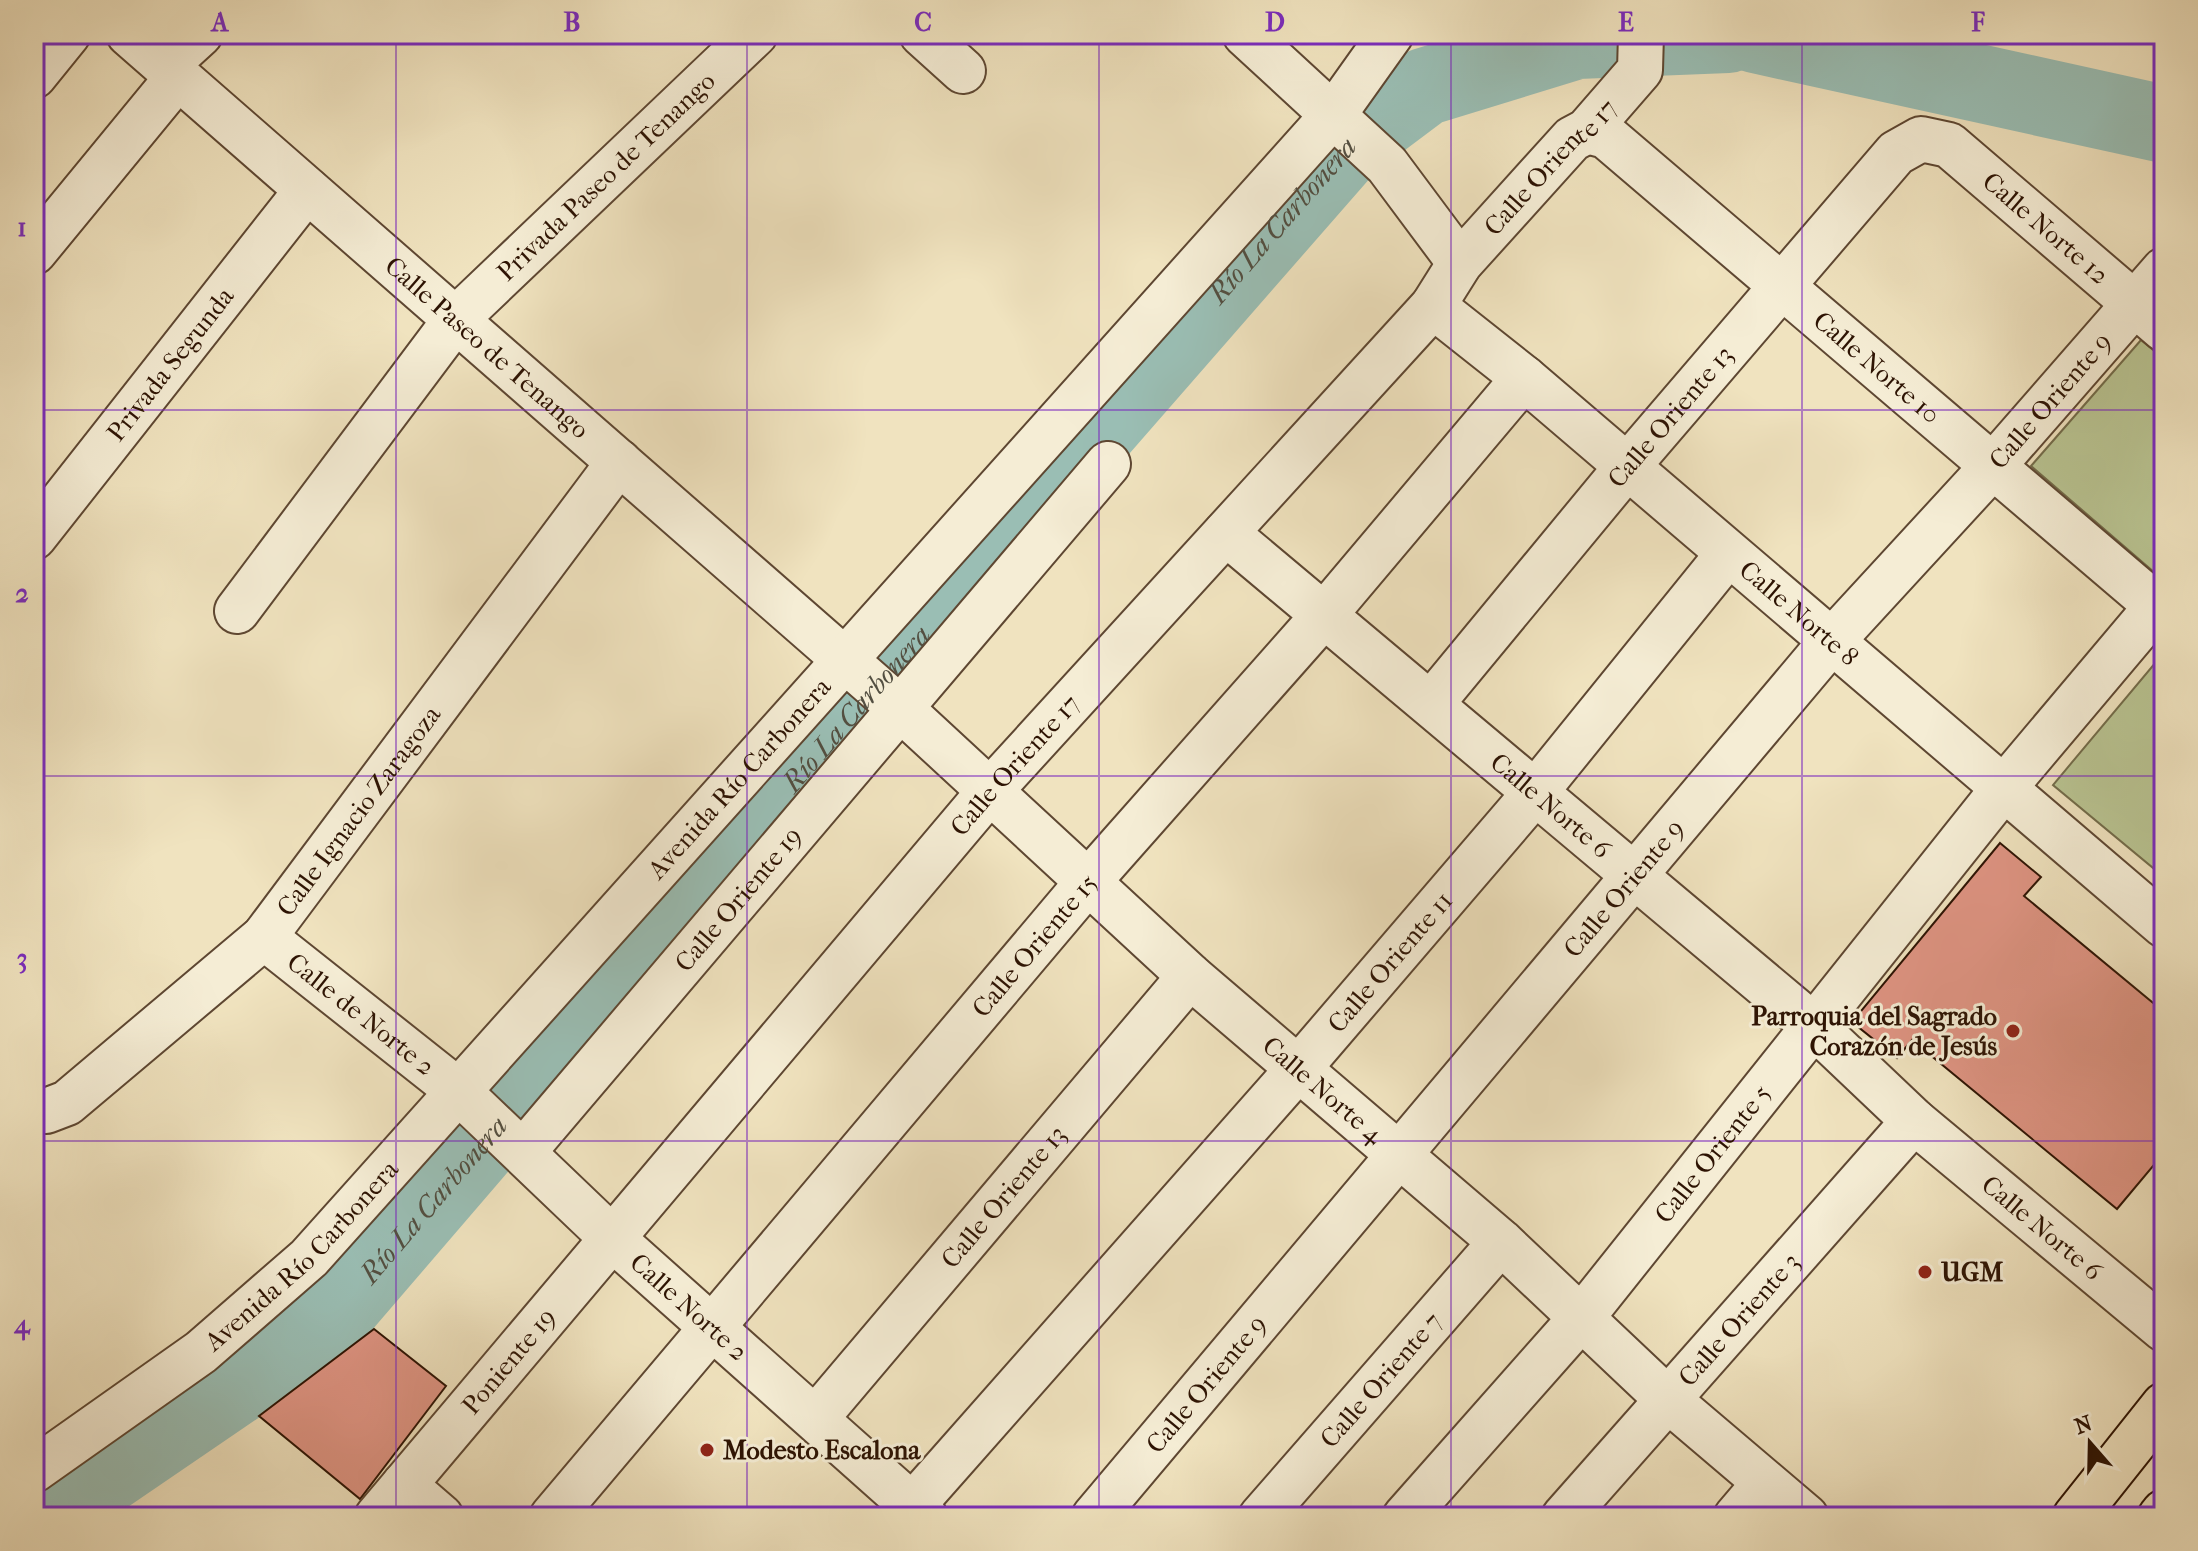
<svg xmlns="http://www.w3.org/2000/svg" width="2198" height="1551" font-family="'IM FELL French Canon',serif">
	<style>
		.green { fill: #b9c492; stroke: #736c4a; stroke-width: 2 }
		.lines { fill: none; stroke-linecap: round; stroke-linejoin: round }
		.river { stroke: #9abeb4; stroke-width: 78 }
		.building { fill: #df9483; stroke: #2d1303; stroke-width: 2 }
		.minor-casing { stroke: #5e4732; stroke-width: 48 }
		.primary-casing { stroke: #2d1303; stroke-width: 48 }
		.minor { stroke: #f5edd5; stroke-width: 44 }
		.primary { stroke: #f0e3bf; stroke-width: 44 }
		.grid { fill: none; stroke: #7b2cbf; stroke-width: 2; stroke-opacity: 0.55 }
		.poi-dot { fill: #8f2418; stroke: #f5edd5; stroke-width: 3 }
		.labels { text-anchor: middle; stroke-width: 6; stroke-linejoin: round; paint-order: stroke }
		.street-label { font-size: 26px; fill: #2d1303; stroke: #f5edd5 }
		.poi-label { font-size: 26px; font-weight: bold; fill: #2d1303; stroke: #f5edd5; text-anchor: start }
		.water-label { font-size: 28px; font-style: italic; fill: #534f41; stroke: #f5edd5 }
		.neatline { fill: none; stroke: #7b2cbf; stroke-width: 3 }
		.grid-label { font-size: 26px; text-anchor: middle; font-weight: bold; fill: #7b2cbf }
	</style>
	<rect width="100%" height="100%" fill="#f0e3bf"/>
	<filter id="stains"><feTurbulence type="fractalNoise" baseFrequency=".0025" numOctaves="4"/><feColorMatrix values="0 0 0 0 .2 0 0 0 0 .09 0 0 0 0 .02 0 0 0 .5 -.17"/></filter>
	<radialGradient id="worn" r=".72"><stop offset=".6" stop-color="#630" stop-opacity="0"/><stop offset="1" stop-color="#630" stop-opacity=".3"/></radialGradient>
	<!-- green -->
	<g class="green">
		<path d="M 2141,340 L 2164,359 L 2162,579 L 2031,466 Z"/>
		<path d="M 2161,656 L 2164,659 L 2164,877 L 2053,785 Z"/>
	</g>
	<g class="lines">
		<!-- river -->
		<g class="river">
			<path d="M 1755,34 L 2164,124"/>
			<path id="s1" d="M 44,1517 L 324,1326 L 859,704 L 1348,144 L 1424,87 L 1577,40 L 1728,34"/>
		</g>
	</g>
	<!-- building -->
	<g class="building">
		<path d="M 2000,843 L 2041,877 L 2024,896 L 2164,1012 L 2164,1153 L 2117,1209 L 1912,1040 L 1897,1058 L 1852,1022 Z"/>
		<path d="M 374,1329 L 446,1386 L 360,1499 L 259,1416 Z"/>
	</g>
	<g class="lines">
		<defs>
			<g id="minor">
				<path id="s2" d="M 129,34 L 901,709 L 1190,976 L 1501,1242 L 1666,1398 L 1806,1517"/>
				<path d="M 922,34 L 963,71"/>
				<path d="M 1245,34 L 1387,165 L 1460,263"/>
				<path d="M 165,66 L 200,34"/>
				<path d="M 34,76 L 68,34"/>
				<path id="s3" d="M 1587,131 L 1606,136 L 2164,612"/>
				<path d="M 34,252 L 177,78"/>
				<path id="s4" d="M 1433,306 L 1524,378 L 2164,925"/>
				<path id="s5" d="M 1226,533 L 1815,1027 L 1914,1121 L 2164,1329"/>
				<path id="s6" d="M 34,537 L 307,190"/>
				<path id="s7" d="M 237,611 L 456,319 L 755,34"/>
				<path id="s8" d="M 1431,704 L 1626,468 L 1896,153 L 1921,139 L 1949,145 L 2164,329"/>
				<path id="s9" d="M 264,937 L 457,1090 L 614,1240 L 925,1517"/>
				<path id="s10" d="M 34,1109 L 46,1111 L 67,1103 L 264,937 L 619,462"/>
				<path id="s11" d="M 523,1152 L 1108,464"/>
				<path id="s12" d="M 816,1418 L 1190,976"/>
				<path id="s13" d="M 34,1470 L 201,1352 L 309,1258 L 1334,114 L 1391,34"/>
				<path d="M 404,1485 L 441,1517"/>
				<path id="s14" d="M 912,1506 L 1298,1069 L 1533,795 L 1728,554"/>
				<path id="s15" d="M 377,1517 L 989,792 L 1433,306 L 1460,263 L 1572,139 L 1587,131 L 1640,70 L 1641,34"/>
				<path id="s16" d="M 552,1517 L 1087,883 L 1325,614 L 1524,378"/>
				<path id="s17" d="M 1094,1517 L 1830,643 L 1992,467 L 2164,270"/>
				<path id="s18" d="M 1261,1517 L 1501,1242"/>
				<path id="s19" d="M 1405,1517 L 1582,1317 L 2003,789 L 2164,598"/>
				<path id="s20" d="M 1564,1517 L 1914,1121"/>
				<path d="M 1736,1517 L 1765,1483"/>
			</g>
			<g id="primary">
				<path d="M 2075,1517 L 2164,1405"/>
				<path d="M 2160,1517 L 2164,1512"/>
			</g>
		</defs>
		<!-- minor casing -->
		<use href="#minor" class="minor-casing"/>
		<!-- primary casing -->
		<use href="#primary" class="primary-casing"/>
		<!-- minor -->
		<use href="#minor" class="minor"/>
		<!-- primary -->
		<use href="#primary" class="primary"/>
	</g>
	<!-- grid -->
	<path class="grid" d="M 396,34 L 396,1517M 747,34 L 747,1517M 1099,34 L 1099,1517M 1451,34 L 1451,1517M 1802,34 L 1802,1517M 34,410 L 2164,410M 34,776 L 2164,776M 34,1141 L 2164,1141"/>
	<!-- markers -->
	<g class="poi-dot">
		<circle cx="2013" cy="1031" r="8"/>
		<circle cx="1925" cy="1272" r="8"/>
		<circle cx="707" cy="1450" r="8"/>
	</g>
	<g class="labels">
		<!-- street labels -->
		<g class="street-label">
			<text dy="9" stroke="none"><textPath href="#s15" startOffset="1790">Calle Oriente 17</textPath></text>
			<text dy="9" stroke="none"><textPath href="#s7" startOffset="572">Privada Paseo de Tenango</textPath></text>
			<text dy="9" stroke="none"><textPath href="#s8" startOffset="906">Calle Norte 12</textPath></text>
			<text dy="9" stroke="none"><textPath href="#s2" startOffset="476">Calle Paseo de Tenango</textPath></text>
			<text dy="9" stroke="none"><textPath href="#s6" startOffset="220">Privada Segunda</textPath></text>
			<text dy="9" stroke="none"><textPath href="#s3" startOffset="376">Calle Norte 10</textPath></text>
			<text dy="9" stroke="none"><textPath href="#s17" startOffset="1470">Calle Oriente 9</textPath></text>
			<text dy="9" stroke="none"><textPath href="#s8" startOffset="374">Calle Oriente 13</textPath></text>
			<text dy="9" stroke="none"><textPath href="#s4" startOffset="478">Calle Norte 8</textPath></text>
			<text dy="9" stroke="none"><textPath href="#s15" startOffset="986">Calle Oriente 17</textPath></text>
			<text dy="9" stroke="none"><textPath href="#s13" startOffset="992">Avenida Río Carbonera</textPath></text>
			<text dy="9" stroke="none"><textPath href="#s5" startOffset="424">Calle Norte 6</textPath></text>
			<text dy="9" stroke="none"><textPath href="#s10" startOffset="450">Calle Ignacio Zaragoza</textPath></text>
			<text dy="9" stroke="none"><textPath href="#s17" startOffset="822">Calle Oriente 9</textPath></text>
			<text dy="9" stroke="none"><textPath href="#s11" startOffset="332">Calle Oriente 19</textPath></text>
			<text dy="9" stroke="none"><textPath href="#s16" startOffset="748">Calle Oriente 15</textPath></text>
			<text dy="9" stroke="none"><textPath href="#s14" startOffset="724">Calle Oriente 11</textPath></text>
			<text dy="9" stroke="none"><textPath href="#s9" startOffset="124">Calle de Norte 2</textPath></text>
			<text dy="9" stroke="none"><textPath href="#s2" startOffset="1594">Calle Norte 4</textPath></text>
			<text dy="9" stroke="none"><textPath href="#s19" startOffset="476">Calle Oriente 5</textPath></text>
			<text dy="9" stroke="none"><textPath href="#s12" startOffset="290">Calle Oriente 13</textPath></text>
			<text dy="9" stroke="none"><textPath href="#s5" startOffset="1072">Calle Norte 6</textPath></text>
			<text dy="9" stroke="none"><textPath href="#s13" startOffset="344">Avenida Río Carbonera</textPath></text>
			<text dy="9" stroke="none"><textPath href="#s9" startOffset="564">Calle Norte 2</textPath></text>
			<text dy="9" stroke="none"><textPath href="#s20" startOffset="264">Calle Oriente 3</textPath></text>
			<text dy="9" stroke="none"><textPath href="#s15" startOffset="204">Poniente 19</textPath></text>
			<text dy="9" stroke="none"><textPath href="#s18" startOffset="182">Calle Oriente 7</textPath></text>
			<text dy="9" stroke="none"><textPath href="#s17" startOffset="174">Calle Oriente 9</textPath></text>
		</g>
		<!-- poi labels -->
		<g class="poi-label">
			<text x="1997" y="1025" text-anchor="end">Parroquia del Sagrado<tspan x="1997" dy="30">Corazón de Jesús</tspan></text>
			<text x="1941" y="1281">UGM</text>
			<text x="723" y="1459">Modesto Escalona</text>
		</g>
		<!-- water labels -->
		<g class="water-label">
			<text dy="10" stroke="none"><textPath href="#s1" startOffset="1802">Río La Carbonera</textPath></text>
			<text dy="10" stroke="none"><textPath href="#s1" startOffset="1154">Río La Carbonera</textPath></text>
			<text dy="10" stroke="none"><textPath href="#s1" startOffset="506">Río La Carbonera</textPath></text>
		</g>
	</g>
	<!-- margin -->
	<rect width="2198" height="1551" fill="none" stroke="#f0e3bf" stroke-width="88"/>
	<!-- north arrow -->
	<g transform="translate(2090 1443) rotate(340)" stroke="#f5edd5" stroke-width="6" paint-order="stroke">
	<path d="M0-6L14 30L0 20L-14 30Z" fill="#2d1303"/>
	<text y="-12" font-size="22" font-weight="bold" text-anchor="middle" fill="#2d1303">N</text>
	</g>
	<rect x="44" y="44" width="2110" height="1463" class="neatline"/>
	<g class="grid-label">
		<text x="220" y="31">A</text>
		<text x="572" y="31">B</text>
		<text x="923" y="31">C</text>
		<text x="1275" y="31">D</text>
		<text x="1626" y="31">E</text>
		<text x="1978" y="31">F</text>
		<text x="22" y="236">1</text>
		<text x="22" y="602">2</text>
		<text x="22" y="967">3</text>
		<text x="22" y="1333">4</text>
	</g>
	<rect width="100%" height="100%" filter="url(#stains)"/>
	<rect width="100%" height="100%" fill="url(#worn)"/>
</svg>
